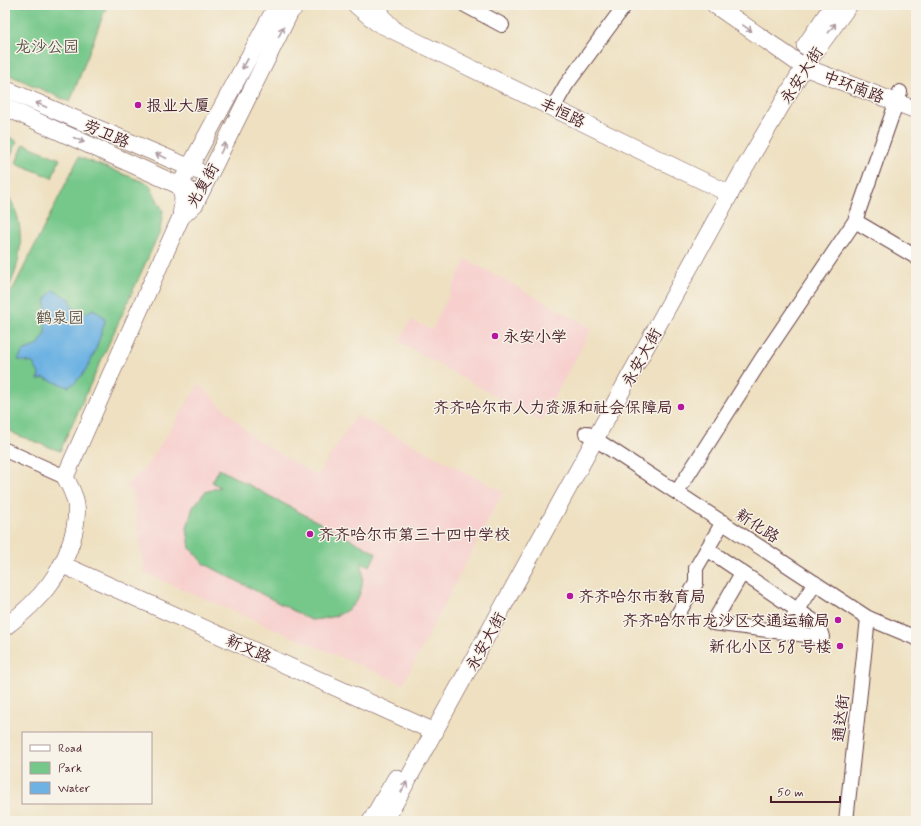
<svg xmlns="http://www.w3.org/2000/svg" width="921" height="826" font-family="Mynerve,'LXGW WenKai TC',sans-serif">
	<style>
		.built { fill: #f7d0ce }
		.green { fill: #75c78a; stroke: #60735a }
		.water { fill: #6db2e3; stroke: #5c6887 }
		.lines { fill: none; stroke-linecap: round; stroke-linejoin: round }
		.minor-casing { stroke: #633c41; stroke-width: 16 }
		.major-casing { stroke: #633c41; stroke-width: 18 }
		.minor { stroke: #fff; stroke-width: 14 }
		.major { stroke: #fff; stroke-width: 17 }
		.oneway { stroke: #ae9aa0 }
		.poi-dot { fill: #b5179e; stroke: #f7f3e8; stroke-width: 1.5 }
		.labels { text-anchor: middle; stroke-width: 3; stroke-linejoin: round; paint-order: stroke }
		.park-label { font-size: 16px; fill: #575148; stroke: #f7f3e8 }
		.street-label { font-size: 16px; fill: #4a1f2b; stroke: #f7f3e8 }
		.poi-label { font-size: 16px; fill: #4a1f2b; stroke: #f7f3e8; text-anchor: start }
	</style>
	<rect width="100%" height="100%" fill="#f7f3e8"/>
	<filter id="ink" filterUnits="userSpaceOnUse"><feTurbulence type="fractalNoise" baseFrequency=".025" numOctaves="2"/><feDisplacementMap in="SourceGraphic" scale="8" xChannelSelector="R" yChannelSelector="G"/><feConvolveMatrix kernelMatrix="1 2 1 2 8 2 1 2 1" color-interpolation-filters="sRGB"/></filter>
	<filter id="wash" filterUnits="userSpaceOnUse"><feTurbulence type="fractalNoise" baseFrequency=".012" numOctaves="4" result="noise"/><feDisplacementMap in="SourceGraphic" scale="16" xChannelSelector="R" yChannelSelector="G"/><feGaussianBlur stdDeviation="0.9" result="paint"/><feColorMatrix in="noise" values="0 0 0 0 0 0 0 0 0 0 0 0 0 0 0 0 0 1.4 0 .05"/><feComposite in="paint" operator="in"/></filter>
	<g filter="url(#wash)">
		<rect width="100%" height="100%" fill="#eee0c0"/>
		<!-- built -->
		<g class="built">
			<path d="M 466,259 L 592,328 L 541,422 L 399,342 L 411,320 L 432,330 Z"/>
			<path d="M 199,384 L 255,439 L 317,476 L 356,415 L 503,492 L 403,684 L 144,573 L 133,495 L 125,485 L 147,466 Z"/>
		</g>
		<!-- green -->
		<g class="green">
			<path d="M 5,5 L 107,5 L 70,102 L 5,73 Z"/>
			<path d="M 5,135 L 17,141 L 9,159 L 5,158 Z"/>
			<path d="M 24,144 L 60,159 L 52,178 L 16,163 Z"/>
			<path d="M 79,157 L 149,184 L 163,211 L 160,231 L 60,451 L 17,435 L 5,427 L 5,305 Z"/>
			<path d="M 5,192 C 28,219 23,266 5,294 Z"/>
			<path d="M 219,469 L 376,553 L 370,566 L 362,563 C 367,602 349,618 311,620 L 203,563 L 190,548 L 187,528 L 193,507 L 205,492 L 220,487 L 212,482 Z"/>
		</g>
		<!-- water -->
		<path class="water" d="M 53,290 L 70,299 L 72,308 L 86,313 L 93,309 L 104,317 L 105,322 C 97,344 90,376 68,387 L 44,378 L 38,380 L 39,374 L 33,363 L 18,360 L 23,351 L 38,345 L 45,335 L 46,299 Z"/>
	</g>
	<g filter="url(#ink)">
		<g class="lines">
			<defs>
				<g id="minor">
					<path d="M 465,5 L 502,25"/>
					<path d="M 553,108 L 566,85 L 625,5"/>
					<path d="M 855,221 L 916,257"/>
					<path d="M 586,433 L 868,618 L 916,638"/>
					<path d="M 5,450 L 65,477"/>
					<path d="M 677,492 L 761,360 L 855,221 L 900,92"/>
					<path d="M 707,549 L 818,624 L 822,637 L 713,623 L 742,573"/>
					<path d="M 678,614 L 696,583 L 696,568 L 723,522"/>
					<path d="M 784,632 L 815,583"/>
					<path d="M 846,821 L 868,618"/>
				</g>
				<g id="major">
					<path d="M 356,5 L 376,22 L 730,194"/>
					<path d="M 378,5 L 383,18 L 392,27"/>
					<path d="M 715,5 L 804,67 L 916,110"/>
					<path d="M 805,46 L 833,5"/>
					<path d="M 5,89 L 198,171"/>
					<path d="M 5,107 L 189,190"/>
					<path d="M 181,217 L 195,204 L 290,12 L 297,5"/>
					<path d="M 63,565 L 435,732"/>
					<path d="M 5,627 C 40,601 67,570 75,527 C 77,516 78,504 73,494 C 71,488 68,483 65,477 L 181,217 L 183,198 L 180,185 L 277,5"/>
					<path d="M 371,821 L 396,778"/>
					<path d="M 385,821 L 742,172 L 804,67 L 849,5"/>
				</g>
			</defs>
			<!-- minor casing -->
			<use href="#minor" class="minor-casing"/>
			<!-- major casing -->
			<use href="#major" class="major-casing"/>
			<!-- minor -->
			<use href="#minor" class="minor"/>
			<!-- major -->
			<use href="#major" class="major"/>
		</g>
		<!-- one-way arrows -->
		<defs><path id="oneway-shaft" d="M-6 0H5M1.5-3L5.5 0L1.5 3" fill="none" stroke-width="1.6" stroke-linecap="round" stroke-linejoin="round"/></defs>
		<g class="oneway">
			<use href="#oneway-shaft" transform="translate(747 28) rotate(35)"/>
			<use href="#oneway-shaft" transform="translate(832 28) rotate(-53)"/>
			<use href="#oneway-shaft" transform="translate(281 32) rotate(-64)"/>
			<use href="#oneway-shaft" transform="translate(245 64) rotate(119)"/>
			<use href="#oneway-shaft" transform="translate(41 105) rotate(-157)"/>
			<use href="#oneway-shaft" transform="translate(79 140) rotate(24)"/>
			<use href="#oneway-shaft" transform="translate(223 148) rotate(-64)"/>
			<use href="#oneway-shaft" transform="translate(161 156) rotate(-157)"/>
			<use href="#oneway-shaft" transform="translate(404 787) rotate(-61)"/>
		</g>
	</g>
	<!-- markers -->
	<g class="poi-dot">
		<circle cx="138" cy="105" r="4"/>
		<circle cx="495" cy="336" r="4"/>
		<circle cx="681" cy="407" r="4"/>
		<circle cx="310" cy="534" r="4"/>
		<circle cx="570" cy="596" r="4"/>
		<circle cx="838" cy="620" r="4"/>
		<circle cx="840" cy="646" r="4"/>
	</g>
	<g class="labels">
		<!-- park labels -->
		<g class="park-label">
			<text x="47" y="52">龙沙公园</text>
			<text x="60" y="323">鹤泉园</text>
		</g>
		<!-- street labels -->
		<g class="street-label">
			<text transform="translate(801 75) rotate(-57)" y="6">永安大街</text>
			<text transform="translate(854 86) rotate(21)" y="6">中环南路</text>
			<text transform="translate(563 112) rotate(26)" y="6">丰恒路</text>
			<text transform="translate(107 133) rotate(23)" y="6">劳卫路</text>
			<text transform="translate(202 185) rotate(-60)" y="6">光复街</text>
			<text transform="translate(641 357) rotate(-61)" y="6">永安大街</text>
			<text transform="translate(758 525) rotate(33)" y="6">新化路</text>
			<text transform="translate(485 641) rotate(-61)" y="6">永安大街</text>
			<text transform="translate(249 648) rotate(24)" y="6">新文路</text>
			<text transform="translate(840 718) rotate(-84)" y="6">通达街</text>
		</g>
		<!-- poi labels -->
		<g class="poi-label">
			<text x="146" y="111">报业大厦</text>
			<text x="503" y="342">永安小学</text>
			<text x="673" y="413" text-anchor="end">齐齐哈尔市人力资源和社会保障局</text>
			<text x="318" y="540">齐齐哈尔市第三十四中学校</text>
			<text x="578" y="602">齐齐哈尔市教育局</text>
			<text x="830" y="626" text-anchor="end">齐齐哈尔市龙沙区交通运输局</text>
			<text x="832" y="652" text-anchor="end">新化小区 58 号楼</text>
		</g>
	</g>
	<!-- margin -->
	<rect width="921" height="826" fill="none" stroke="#f7f3e8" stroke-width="20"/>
	<!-- legend -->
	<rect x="22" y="732" width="130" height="72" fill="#f7f3e8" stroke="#b29e9c"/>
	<rect x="30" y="745" width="20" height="6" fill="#ffffff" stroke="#b29e9c"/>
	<text x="58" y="752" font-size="12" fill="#4a1f2b">Road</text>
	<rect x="30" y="762" width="20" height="12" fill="#75c78a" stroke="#b29e9c"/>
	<text x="58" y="772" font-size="12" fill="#4a1f2b">Park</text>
	<rect x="30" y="782" width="20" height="12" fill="#6db2e3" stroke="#b29e9c"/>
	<text x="58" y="792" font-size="12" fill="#4a1f2b">Water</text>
	<!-- scale -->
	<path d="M771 796v6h69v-6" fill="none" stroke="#4a1f2b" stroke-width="2"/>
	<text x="777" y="796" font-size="12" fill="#4a1f2b" stroke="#f7f3e8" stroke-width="3" paint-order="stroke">50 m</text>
</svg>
